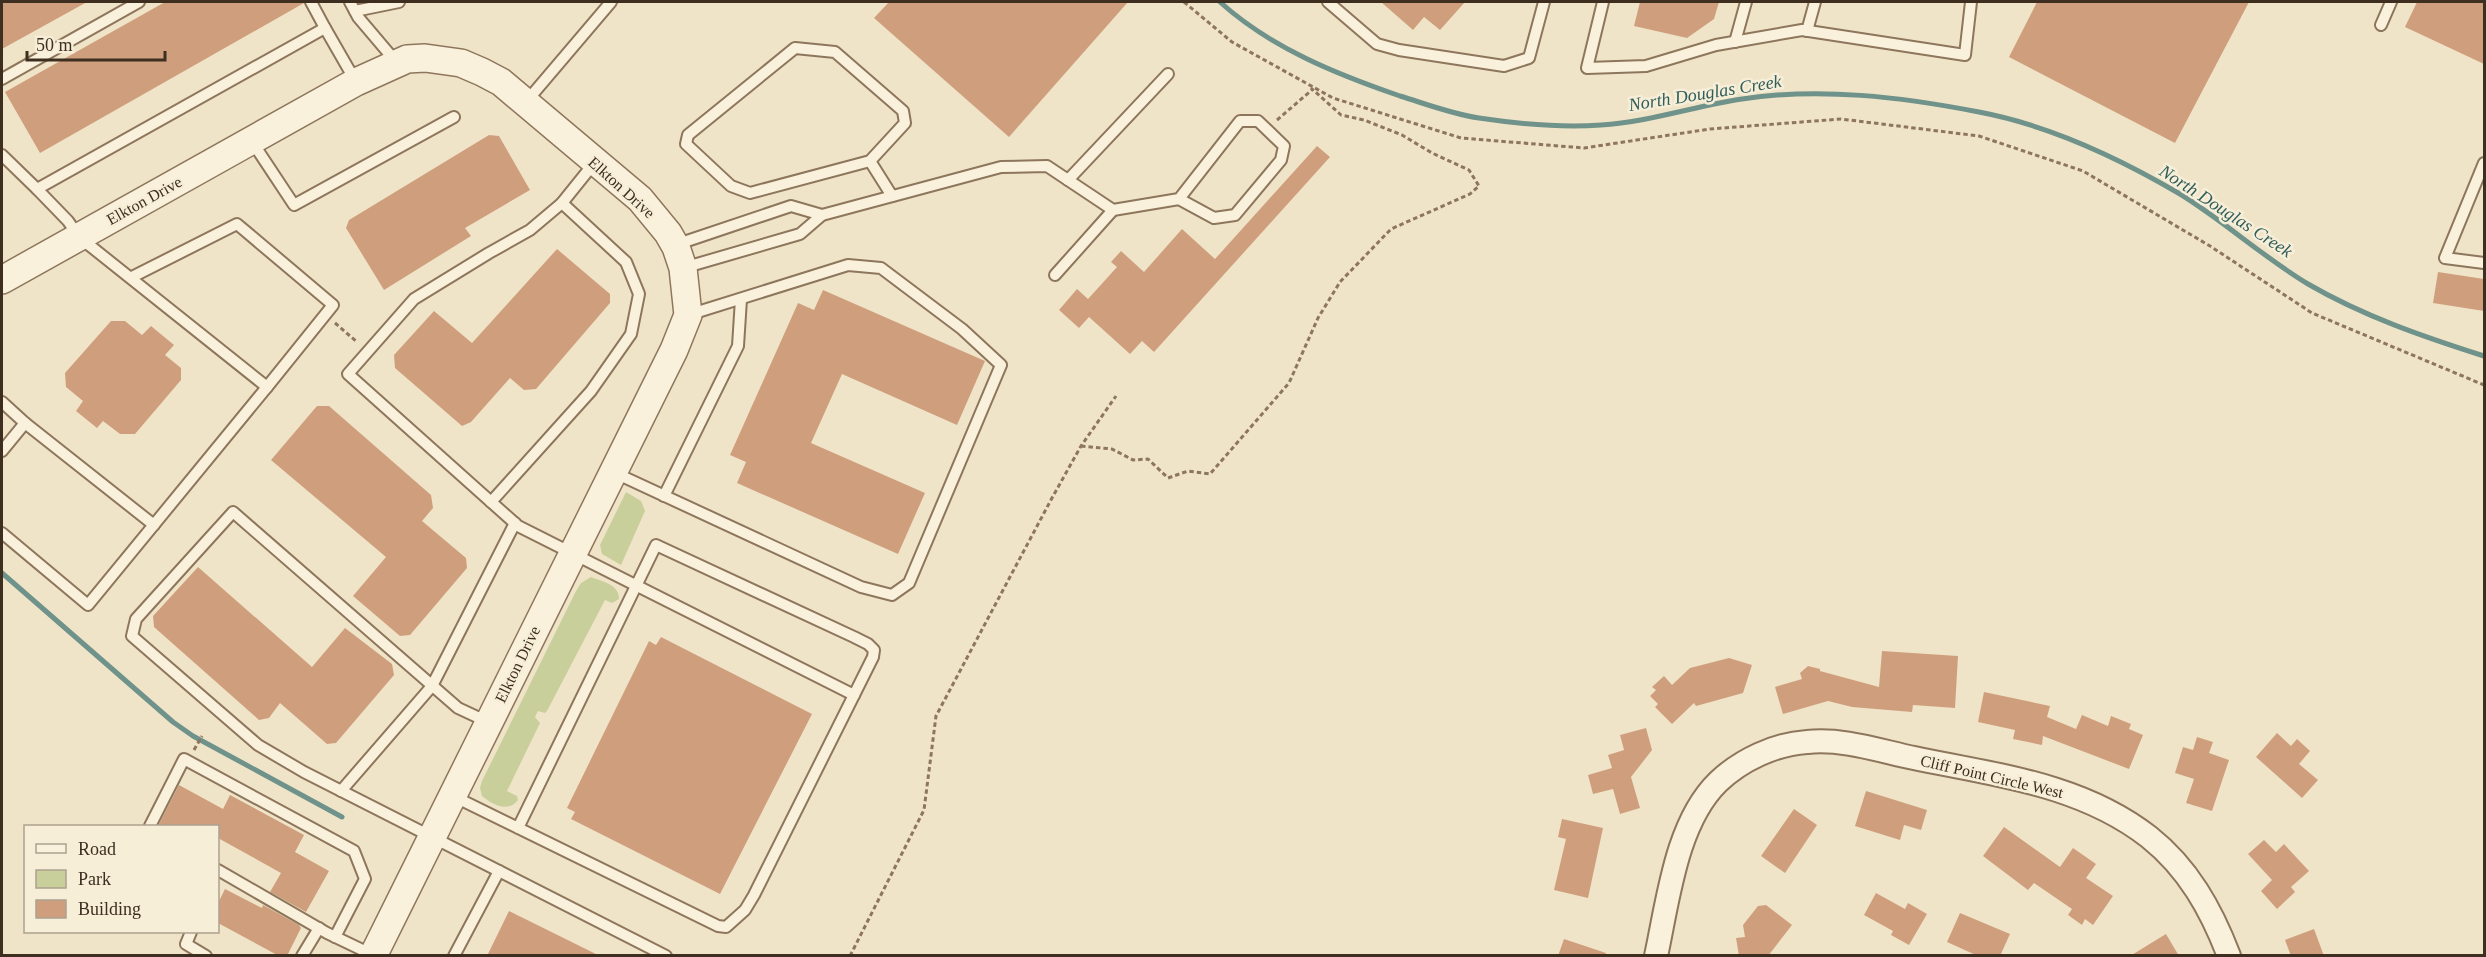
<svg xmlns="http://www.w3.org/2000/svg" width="2486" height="957" font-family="Georgia,serif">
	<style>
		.green { fill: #c9cf9b }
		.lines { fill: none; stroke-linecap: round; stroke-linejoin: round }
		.stream { stroke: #6f938a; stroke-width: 5 }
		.building { fill: #cf9f7d }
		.service-casing { stroke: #8d765c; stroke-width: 14 }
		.minor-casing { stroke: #8d765c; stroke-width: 26 }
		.tertiary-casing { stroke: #8d765c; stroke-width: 30 }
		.path { stroke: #8d765c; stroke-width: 3; stroke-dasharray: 4.5 3; stroke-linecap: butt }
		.service { stroke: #faf1dc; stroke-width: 10 }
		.minor { stroke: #faf1dc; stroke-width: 22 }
		.tertiary { stroke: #faf1dc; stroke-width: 27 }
		.labels { text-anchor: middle; stroke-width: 5; stroke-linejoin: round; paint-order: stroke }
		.street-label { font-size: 16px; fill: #3d2e20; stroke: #f7eed8 }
		.water-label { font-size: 18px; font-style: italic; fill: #2f5d5a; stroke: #f7eed8 }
	</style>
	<rect width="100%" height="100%" fill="#f0e4c8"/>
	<!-- green -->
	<g class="green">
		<path d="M 626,492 L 641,501 L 645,511 L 621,565 L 602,554 L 600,545 Z"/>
		<path d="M 591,577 C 603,582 619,584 619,599 L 612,603 L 605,600 L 547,711 L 545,713 L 538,711 L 535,717 L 540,723 L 507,791 L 517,796 L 518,800 C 508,813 493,805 482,796 L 480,788 L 482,781 L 576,591 L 581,583 Z"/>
	</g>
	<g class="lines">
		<!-- stream -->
		<g class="stream">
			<path d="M 1220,2 C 1271,48 1336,74 1400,96 C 1426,104 1452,114 1479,118 C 1519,124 1561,128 1601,125 C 1649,122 1695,106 1742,99 C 1820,87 1902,97 1979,112 C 2048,125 2119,158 2180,194 C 2224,221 2263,257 2308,284 C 2363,316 2424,337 2484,356"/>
			<path d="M 2,573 L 173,722 L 193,736 L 342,817"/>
		</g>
	</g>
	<!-- building -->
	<g class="building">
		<path d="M 2,2 L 87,2 L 2,49 Z"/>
		<path d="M 165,2 L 304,3 L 40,153 L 5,92 Z"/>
		<path d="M 889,2 L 1128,2 L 1009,137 L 874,18 Z"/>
		<path d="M 1381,2 L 1465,2 L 1440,30 L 1424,17 L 1413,30 Z"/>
		<path d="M 1640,2 L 1719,2 L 1714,19 L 1687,38 L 1634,26 Z"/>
		<path d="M 2037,2 L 2249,2 L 2175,143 L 2009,57 Z"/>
		<path d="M 2417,2 L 2484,2 L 2484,64 L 2405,27 Z"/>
		<path d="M 489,135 L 499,136 L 530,190 L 465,228 L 471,236 L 384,290 L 346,228 L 349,220 Z"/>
		<path d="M 1317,146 L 1330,157 L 1154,352 L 1142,341 L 1130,354 L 1089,317 L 1079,328 L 1059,310 L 1077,289 L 1088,299 L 1117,267 L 1111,262 L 1121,251 L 1144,272 L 1182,229 L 1215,259 Z"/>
		<path d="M 557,249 L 610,294 L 610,303 L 536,389 L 524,390 L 510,378 L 471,422 L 462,426 L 395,368 L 394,355 L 434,311 L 472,343 Z"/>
		<path d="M 2438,272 L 2484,279 L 2484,311 L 2433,303 Z"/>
		<path d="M 823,290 L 985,361 L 957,425 L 842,374 L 811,443 L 925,493 L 898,554 L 737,483 L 746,462 L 730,455 L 798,303 L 814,310 Z"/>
		<path d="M 111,321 L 125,321 L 142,335 L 151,326 L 174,345 L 165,355 L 181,368 L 181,380 L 135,434 L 120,434 L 103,421 L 97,428 L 76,411 L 83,401 L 66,387 L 65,373 Z"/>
		<path d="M 317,406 L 329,406 L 431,495 L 433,508 L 422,521 L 466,558 L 467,568 L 410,635 L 400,636 L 353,596 L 386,557 L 271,460 Z"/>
		<path d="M 198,567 L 312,667 L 345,628 L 392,664 L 394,675 L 336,743 L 327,744 L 280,703 L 269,718 L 259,720 L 154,627 L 153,616 Z"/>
		<path d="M 661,637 L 812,714 L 720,894 L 571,819 L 575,812 L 567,808 L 649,641 L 656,645 Z"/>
		<path d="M 1882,651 L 1958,656 L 1955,708 L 1913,705 L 1912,712 L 1852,707 L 1828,701 L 1783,714 L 1775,687 L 1802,679 L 1800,673 L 1808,666 L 1820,669 L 1820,671 L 1879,687 Z"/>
		<path d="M 1729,658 L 1752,665 L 1743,693 L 1696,706 L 1694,703 L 1672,724 L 1655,707 L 1658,704 L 1650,696 L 1656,690 L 1652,687 L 1664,676 L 1672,685 L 1690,668 Z"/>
		<path d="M 1984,692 L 2050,706 L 2047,717 L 2076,729 L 2082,715 L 2108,726 L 2111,716 L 2131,724 L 2129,729 L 2143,735 L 2129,769 L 2043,736 L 2042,745 L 2013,739 L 2015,730 L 1978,722 Z"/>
		<path d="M 1646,728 L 1652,750 L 1631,777 L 1640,808 L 1620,814 L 1613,789 L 1593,794 L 1588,775 L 1612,768 L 1608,755 L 1624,750 L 1620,735 Z"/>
		<path d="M 2277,733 L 2291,746 L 2297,739 L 2310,751 L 2299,764 L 2318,780 L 2302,798 L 2256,757 Z"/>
		<path d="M 2197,737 L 2213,742 L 2209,753 L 2229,760 L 2212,811 L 2186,803 L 2194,779 L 2175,773 L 2183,747 L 2193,750 Z"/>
		<path d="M 179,785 L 223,809 L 230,795 L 304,835 L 295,852 L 329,871 L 306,912 L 270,892 L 281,873 L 218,838 L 218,826 L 158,826 Z"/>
		<path d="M 1866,791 L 1927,810 L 1921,830 L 1904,825 L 1900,840 L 1855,826 Z"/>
		<path d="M 1794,809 L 1817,825 L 1785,873 L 1761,856 Z"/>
		<path d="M 1562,819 L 1603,828 L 1588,898 L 1554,890 L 1566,839 L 1558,837 Z"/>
		<path d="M 2004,827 L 2060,867 L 2073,848 L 2096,864 L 2086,878 L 2113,896 L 2093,925 L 2085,919 L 2082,925 L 2068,915 L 2072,909 L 2034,883 L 2028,890 L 1983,856 Z"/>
		<path d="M 2264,840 L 2276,852 L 2284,844 L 2309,871 L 2291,887 L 2295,892 L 2277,909 L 2261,891 L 2272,880 L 2248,854 Z"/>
		<path d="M 225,889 L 262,908 L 263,905 L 299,925 L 301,928 L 287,956 L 279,956 L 218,923 L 218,903 Z"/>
		<path d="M 1876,893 L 1905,909 L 1908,903 L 1927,914 L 1909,945 L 1891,935 L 1893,931 L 1864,915 Z"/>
		<path d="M 1766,905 L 1792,925 L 1768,956 L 1739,956 L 1736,938 L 1745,937 L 1743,925 L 1758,906 Z"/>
		<path d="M 509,911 L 600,956 L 487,956 Z"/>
		<path d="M 1960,913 L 2010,934 L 2000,956 L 1978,956 L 1947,942 Z"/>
		<path d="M 2314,929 L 2324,956 L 2291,956 L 2285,940 Z"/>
		<path d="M 2166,934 L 2179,956 L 2130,956 Z"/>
		<path d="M 1564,939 L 1606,953 L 1605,956 L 1558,956 Z"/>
	</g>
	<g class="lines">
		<defs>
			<g id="service">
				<path d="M 311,2 L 325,28"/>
				<path d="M 350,2 L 358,17 L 397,63"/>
				<path d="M 1328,2 L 1377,44 L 1399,50 L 1504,66 L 1529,58 L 1544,2"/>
				<path d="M 1603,2 L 1587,68 L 1646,66 L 1716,45 L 1802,30 L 1965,55 L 1971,2"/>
				<path d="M 355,11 L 399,2"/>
				<path d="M 2381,25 L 2391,2"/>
				<path d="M 1807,31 L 1815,2"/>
				<path d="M 1735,42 L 1746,2"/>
				<path d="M 2,79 L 139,2"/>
				<path d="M 526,102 L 611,2"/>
				<path d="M 251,140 L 294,205 L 454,117"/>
				<path d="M 2,155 L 37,189"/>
				<path d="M 870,161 L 905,123 L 903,111 L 835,52 L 795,48 L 688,135 L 686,144 L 731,186 L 750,193 L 870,161 L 892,196"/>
				<path d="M 595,162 L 562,203 L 530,230 L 489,253 L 414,299 L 348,374 L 518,526 L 854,695"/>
				<path d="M 2484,163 L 2445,258 L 2484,263"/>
				<path d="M 1068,180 L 1168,74"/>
				<path d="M 822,215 L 1001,167 L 1047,166 L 1113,210 L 1179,199 L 1240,121 L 1258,121 L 1284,146 L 1281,160 L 1235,215 L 1214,218 L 1179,199"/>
				<path d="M 675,245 L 791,206 L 822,215 L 800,234 L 683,268"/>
				<path d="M 1055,275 L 1113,210"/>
				<path d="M 132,277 L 237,224 L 333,305 L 267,387"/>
				<path d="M 2,402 L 25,423 L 2,451"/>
				<path d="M 25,423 L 154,525"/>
				<path d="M 613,472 L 861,587 L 892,595 L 909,583 L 1001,365 L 962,329 L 881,268 L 848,265 L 688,315"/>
				<path d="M 664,496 L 738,346 L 741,299"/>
				<path d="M 491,502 L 591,391 L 631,334 L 639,294 L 626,262 L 562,203"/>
				<path d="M 2,533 L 88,605 L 267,387 L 79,237 L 68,221 L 37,189 L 325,28 L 356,82"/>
				<path d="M 488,722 L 458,708 L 233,512 L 136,619 L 132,636 L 258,745 L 304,772 L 666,956"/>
				<path d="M 341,791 L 432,686 L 515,523"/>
				<path d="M 453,796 L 718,926 L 726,927 L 745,910 L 754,895 L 873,657 L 874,650 L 868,644 L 854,637 L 656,545 L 518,828"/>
				<path d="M 150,826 L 184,759 L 354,851 L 365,879 L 335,937"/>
				<path d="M 218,870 L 327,933 L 373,955"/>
				<path d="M 191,932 L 186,944 L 206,956"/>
				<path d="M 302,956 L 319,928"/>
				<path d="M 454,956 L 499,871"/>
			</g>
			<path id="minor" d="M 1656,956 C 1668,901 1676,823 1718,782 C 1741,760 1775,744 1807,742 C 1843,738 1880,751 1914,758 C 1996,775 2081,784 2149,837 C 2188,868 2211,909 2229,956"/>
			<path id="tertiary" d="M 2,280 L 356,82 L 407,59 L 425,58 L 461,63 L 482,72 L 501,82 L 640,199 L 668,233 L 676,247 L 683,268 L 688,315 L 674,350 L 373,956"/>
		</defs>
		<!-- service casing -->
		<use href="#service" class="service-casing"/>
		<!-- minor casing -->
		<use href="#minor" class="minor-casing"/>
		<!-- tertiary casing -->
		<use href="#tertiary" class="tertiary-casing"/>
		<!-- path -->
		<g class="path">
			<path d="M 1184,2 L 1232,42 L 1333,98 L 1461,138 L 1584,148 L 1710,129 L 1841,119 L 1979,136 L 2083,171 L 2210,246 L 2312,313 L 2484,385"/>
			<path d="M 1277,120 L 1313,89"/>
			<path d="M 335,323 L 357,342"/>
			<path d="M 1081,446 L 1112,449 L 1133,460 L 1148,459 L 1168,478 L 1188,471 L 1210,474 L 1289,383 L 1318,318 L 1340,282 L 1391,229 L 1470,194 L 1479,186 L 1469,170 L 1432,153 L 1402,135 L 1364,120 L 1341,115 L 1311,88"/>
			<path d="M 194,750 L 202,736"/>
			<path d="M 850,956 L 924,810 L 936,716 L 1052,498 L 1081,446 L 1116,396"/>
		</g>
		<!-- service -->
		<use href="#service" class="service"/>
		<!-- minor -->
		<use href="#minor" class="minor"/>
		<!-- tertiary -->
		<use href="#tertiary" class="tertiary"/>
	</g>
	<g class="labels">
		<!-- street labels -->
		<g class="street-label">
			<text transform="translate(622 187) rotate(42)" y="6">Elkton Drive</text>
			<text transform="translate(144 200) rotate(-29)" y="6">Elkton Drive</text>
			<text transform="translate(517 664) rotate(-64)" y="6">Elkton Drive</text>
			<text transform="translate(1992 776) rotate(13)" y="6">Cliff Point Circle West</text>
		</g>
		<!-- water labels -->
		<g class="water-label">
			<text transform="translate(1705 93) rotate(-9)" y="6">North Douglas Creek</text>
			<text transform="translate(2226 211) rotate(33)" y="6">North Douglas Creek</text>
		</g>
	</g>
	<!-- border -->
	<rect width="2486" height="957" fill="none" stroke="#3d2e20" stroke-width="6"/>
	<!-- legend -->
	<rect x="24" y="825" width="195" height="108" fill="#f7eed8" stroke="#ada18e" stroke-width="1.5"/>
	<rect x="36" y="844" width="30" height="9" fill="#faf1dc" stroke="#ada18e" stroke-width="1.5"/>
	<text x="78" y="855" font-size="18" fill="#3d2e20">Road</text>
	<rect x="36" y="870" width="30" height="18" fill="#c9cf9b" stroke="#ada18e" stroke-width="1.5"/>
	<text x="78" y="885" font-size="18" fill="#3d2e20">Park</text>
	<rect x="36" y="900" width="30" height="18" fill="#cf9f7d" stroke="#ada18e" stroke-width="1.5"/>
	<text x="78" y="915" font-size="18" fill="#3d2e20">Building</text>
	<!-- scale -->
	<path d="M27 51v9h138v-9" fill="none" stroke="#3d2e20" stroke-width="3"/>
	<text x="36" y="51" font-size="18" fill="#3d2e20" stroke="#f7eed8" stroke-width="4.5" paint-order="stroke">50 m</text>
</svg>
